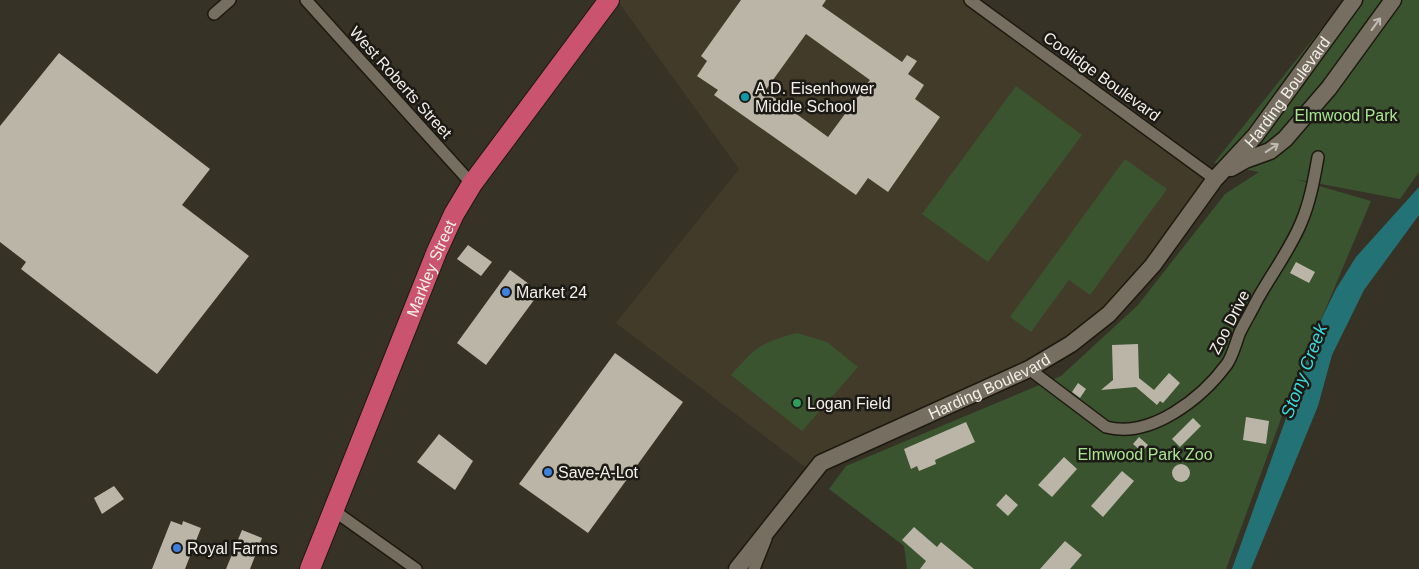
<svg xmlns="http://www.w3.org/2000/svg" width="1419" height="569" font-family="Helvetica,sans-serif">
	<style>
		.built { fill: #433b2a }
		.green { fill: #3a5430 }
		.water { fill: #237376 }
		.building { fill: #bbb5a7; fill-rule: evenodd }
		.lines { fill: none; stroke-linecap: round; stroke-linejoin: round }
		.street-casing { stroke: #1e190f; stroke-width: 14 }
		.secondary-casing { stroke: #1e190f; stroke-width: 19 }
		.highway-casing { stroke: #1e190f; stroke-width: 22 }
		.street { stroke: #756e61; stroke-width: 11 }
		.secondary { stroke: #756e61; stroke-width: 16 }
		.highway { stroke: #ca546f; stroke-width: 20 }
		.oneway { stroke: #c1bcb3 }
		.culture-dot { fill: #0f9aa8; stroke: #1c1a15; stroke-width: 2 }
		.shop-dot { fill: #3f7fe0; stroke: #1c1a15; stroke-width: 2 }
		.leisure-dot { fill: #2e9e5b; stroke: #1c1a15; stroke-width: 2 }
		.labels { text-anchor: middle; stroke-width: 5; stroke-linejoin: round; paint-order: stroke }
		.street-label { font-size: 16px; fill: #f4f0e9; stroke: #1c1a15 }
		.poi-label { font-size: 16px; fill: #f4f0e9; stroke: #1c1a15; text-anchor: start }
		.park-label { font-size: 16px; fill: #a9e493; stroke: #1c1a15 }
		.water-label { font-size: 18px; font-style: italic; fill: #3dd7dc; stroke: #1c1a15 }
	</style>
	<rect width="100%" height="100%" fill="#373226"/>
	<!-- built -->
	<path class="built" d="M 617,0 L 970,0 L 1215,179 L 1153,265 L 1071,344 L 813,473 L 616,323 L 739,169 Z"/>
	<!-- green -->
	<g class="green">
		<path d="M 1344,0 L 1419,0 L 1419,172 L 1400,199 L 1295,179 L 1371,201 L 1293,386 L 1226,569 L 907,569 L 904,546 L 829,489 L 846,466 L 1061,376 L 1138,305 L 1225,194 L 1259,172 L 1214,163 Z"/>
		<path d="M 1016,86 L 1082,135 L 988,262 L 922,214 Z"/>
		<path d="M 1125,159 L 1167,189 L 1090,295 L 1069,280 L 1031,332 L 1010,317 Z"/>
		<path d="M 797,333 L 827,342 L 858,367 L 802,431 L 731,375 C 756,347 761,342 797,333 Z"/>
	</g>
	<!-- water -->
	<path class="water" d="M 1419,187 L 1419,215 L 1364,290 L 1332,355 L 1318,406 L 1251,569 L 1232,569 L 1322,318 L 1336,289 L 1356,257 Z"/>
	<!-- building -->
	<g class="building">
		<path d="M 741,0 L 826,0 L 822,6 L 902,62 L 907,55 L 917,61 L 908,74 L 924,85 L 915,99 L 940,117 L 888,192 L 868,178 L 856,195 L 714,95 L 718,90 L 697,76 L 707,61 L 701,56 ZM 806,34 L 870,80 L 828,137 L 765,91 Z"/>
		<path d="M 59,53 L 210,169 L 182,205 L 249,256 L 157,374 L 21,269 L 26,262 L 0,242 L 0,126 Z"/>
		<path d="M 468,245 L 492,262 L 481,276 L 457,259 Z"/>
		<path d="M 1296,262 L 1315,272 L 1309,283 L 1290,273 Z"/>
		<path d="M 510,270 L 529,284 L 523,292 L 534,300 L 486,365 L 457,343 Z"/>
		<path d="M 1138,344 L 1139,378 L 1154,390 L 1169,373 L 1180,383 L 1163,403 L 1160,401 L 1157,405 L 1136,387 L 1101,390 L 1113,380 L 1112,345 Z"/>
		<path d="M 615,353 L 683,402 L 588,533 L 519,484 Z"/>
		<path d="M 1078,383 L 1086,389 L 1080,398 L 1072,392 Z"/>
		<path d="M 1246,417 L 1269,421 L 1266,444 L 1243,440 Z"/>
		<path d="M 1193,418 L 1201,426 L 1180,447 L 1172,439 Z"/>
		<path d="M 966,422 L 975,442 L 935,460 L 936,464 L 919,471 L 917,466 L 911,469 L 904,449 Z"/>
		<path d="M 439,434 L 473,461 L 455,490 L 417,462 Z"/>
		<path d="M 1139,437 L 1148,445 L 1142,452 L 1133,444 Z"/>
		<path d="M 1064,457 L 1077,469 L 1052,497 L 1038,485 Z"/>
		<circle cx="1181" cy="473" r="9"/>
		<path d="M 1122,471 L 1134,481 L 1103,517 L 1091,506 Z"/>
		<path d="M 114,486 L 124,499 L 102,514 L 94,498 Z"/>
		<path d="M 1006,494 L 1018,505 L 1008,516 L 996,505 Z"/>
		<path d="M 171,521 L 182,525 L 183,521 L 201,528 L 185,569 L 152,569 Z"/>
		<path d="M 914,527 L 937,547 L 941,542 L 974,569 L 920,569 L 926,561 L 902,540 Z"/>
		<path d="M 242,530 L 262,538 L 250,569 L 226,569 Z"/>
		<path d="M 1065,541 L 1082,555 L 1070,569 L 1040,569 Z"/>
	</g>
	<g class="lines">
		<defs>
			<g id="street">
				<path d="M 306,0 L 472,184"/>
				<path d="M 970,0 L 1215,179"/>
				<path d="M 214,14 L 230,0"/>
				<path d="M 1029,369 L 1106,427 C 1151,439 1202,398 1227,364 C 1233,355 1236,342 1240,332 C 1245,322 1251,312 1256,302 C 1270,276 1290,250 1301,223 C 1310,202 1314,180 1318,157"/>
				<path d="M 333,510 L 416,569"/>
				<path d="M 754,569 L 766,539"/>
			</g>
			<g id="secondary">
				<path d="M 1231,168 L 1245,160 L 1270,151 L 1285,139 L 1329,88 L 1393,0"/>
				<path id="s1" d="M 737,569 L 821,463 L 1029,369 L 1071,344 L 1109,314 L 1153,265 L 1215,179 L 1255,136 L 1354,0"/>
			</g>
			<g id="highway">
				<path id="s2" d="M 310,569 L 437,251 L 454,214 L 472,184 L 609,0"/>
			</g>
		</defs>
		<!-- street casing -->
		<use href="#street" class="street-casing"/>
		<!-- secondary casing -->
		<use href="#secondary" class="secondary-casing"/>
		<!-- highway casing -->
		<use href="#highway" class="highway-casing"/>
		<!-- street -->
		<use href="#street" class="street"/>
		<!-- secondary -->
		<use href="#secondary" class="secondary"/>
		<!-- highway -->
		<use href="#highway" class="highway"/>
	</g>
	<!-- one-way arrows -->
	<defs><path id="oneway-shaft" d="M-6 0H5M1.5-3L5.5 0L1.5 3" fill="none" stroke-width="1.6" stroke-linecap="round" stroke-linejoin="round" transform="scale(1.25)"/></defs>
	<g class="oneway">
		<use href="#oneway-shaft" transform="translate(1376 24) rotate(-54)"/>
		<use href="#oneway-shaft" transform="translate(1272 148) rotate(-33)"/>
	</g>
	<!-- markers -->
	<circle class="culture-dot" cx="745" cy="97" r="5"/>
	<g class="shop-dot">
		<circle cx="506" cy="292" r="5"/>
		<circle cx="548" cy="472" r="5"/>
		<circle cx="177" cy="548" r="5"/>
	</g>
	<circle class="leisure-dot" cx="797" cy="403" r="5"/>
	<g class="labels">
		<!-- street labels -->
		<g class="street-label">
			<text transform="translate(1102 76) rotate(36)" y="6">Coolidge Boulevard</text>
			<text transform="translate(401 82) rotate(48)" y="6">West Roberts Street</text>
			<text dy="6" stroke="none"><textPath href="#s1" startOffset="746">Harding Boulevard</textPath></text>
			<text dy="6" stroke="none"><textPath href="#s2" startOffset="324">Markley Street</textPath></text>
			<text transform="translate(1229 322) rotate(-63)" y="6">Zoo Drive</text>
			<text dy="6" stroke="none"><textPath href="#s1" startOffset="320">Harding Boulevard</textPath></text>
		</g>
		<!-- poi labels -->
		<g class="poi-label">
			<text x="755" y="94">A.D. Eisenhower<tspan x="755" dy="18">Middle School</tspan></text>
			<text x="516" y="298">Market 24</text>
			<text x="807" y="409">Logan Field</text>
			<text x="558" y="478">Save-A-Lot</text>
			<text x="187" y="554">Royal Farms</text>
		</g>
		<!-- park labels -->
		<g class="park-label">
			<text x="1346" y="121">Elmwood Park</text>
			<text x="1145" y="460">Elmwood Park Zoo</text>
		</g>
		<!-- water labels -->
		<g class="water-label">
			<text transform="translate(1304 371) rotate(-69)" y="6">Stony Creek</text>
		</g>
	</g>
</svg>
